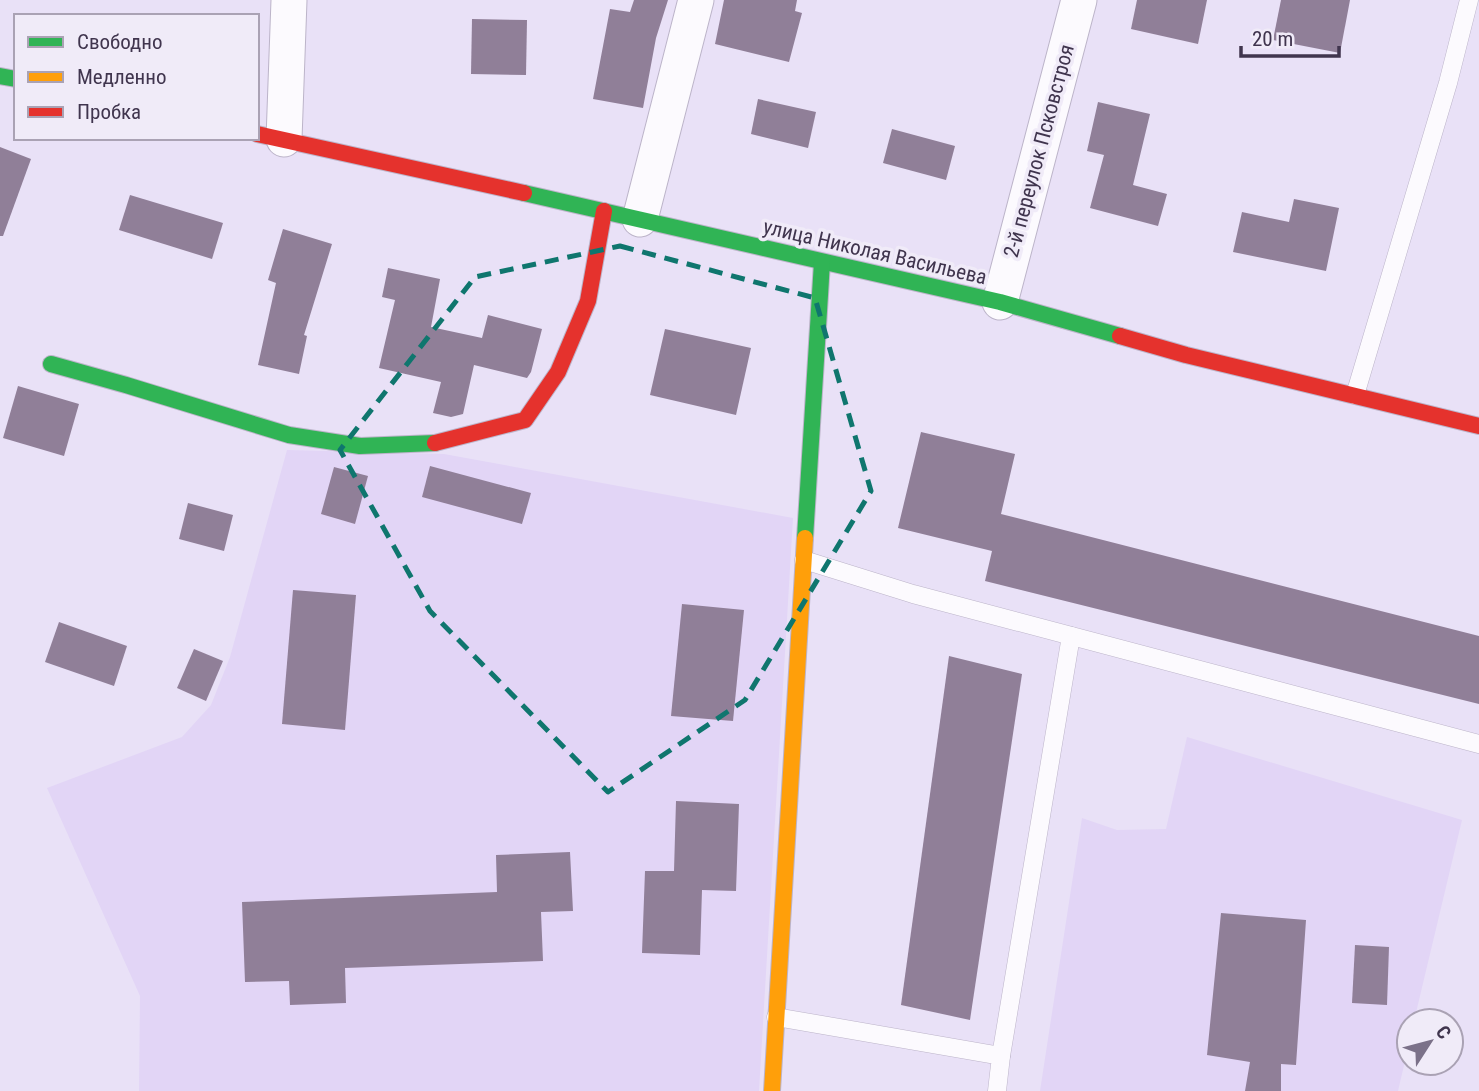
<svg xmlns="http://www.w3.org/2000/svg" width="1479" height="1091" font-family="'Roboto Condensed',sans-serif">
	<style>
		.built { fill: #e2d5f6 }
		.building { fill: #907f98 }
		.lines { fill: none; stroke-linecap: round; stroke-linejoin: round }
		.lane-casing { stroke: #bcb4c9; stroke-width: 19 }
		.street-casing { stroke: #bcb4c9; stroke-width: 37 }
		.fast-casing { stroke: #bcb4c9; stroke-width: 18 }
		.slow-casing { stroke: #bcb4c9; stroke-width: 18 }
		.jam-casing { stroke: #bcb4c9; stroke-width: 18 }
		.lane { stroke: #fcfafe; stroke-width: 18 }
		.street { stroke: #fcfafe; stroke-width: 35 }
		.fast { stroke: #30b455; stroke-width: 16 }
		.slow { stroke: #ff9f0a; stroke-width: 16 }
		.jam { stroke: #e5322d; stroke-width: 16 }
		.marked { fill: none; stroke: #0f766e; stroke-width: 5; stroke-dasharray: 14 9; stroke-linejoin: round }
		.labels { text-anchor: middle; stroke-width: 7; stroke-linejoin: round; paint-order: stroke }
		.street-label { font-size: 21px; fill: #40354e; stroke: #f0ebf8 }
	</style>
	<rect width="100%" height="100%" fill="#e9e1f7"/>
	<!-- built -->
	<g class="built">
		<path d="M 287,450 L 444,454 L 793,518 L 759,1091 L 139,1091 L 140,996 L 47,788 L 182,737 L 211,705 L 230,657 Z"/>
		<path d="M 1187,737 L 1462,820 L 1414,1021 L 1409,1021 L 1409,1044 L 1398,1091 L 1040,1091 L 1082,818 L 1117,830 L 1166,829 Z"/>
	</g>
	<!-- building -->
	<g class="building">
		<path d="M 634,0 L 668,0 L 656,38 L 643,108 L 593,99 L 610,9 L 630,12 Z"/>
		<path d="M 724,0 L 797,0 L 795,11 L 802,13 L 789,62 L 715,44 Z"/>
		<path d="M 1137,0 L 1207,0 L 1198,44 L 1131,29 Z"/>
		<path d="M 1281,0 L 1350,0 L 1340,53 L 1273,40 Z"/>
		<path d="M 472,19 L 527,20 L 526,75 L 471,74 Z"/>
		<path d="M 758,99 L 816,112 L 808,148 L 751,134 Z"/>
		<path d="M 1098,102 L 1150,114 L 1133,185 L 1167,194 L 1158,226 L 1090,208 L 1104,155 L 1087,151 Z"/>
		<path d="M 892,129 L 955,146 L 946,180 L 883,163 Z"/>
		<path d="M 0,147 L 31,159 L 3,236 L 0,236 Z"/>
		<path d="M 130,195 L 223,223 L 212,259 L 119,230 Z"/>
		<path d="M 1294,199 L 1339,208 L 1326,271 L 1233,252 L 1242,212 L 1289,222 Z"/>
		<path d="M 283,229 L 332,244 L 304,335 L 307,336 L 299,374 L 258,365 L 276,283 L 268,280 Z"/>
		<path d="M 388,268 L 440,279 L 431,327 L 482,338 L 488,315 L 542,329 L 531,372 L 527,378 L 474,365 L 463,414 L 451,417 L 433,413 L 441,382 L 379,368 L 395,300 L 382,297 Z"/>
		<path d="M 665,329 L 751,348 L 736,415 L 650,395 Z"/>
		<path d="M 18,386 L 79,404 L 64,456 L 3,438 Z"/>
		<path d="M 921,432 L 1015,454 L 1001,514 L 1479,636 L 1479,704 L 985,581 L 992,551 L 898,528 Z"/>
		<path d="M 430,466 L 531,493 L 522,524 L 422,497 Z"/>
		<path d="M 334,467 L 368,476 L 355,524 L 321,514 Z"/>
		<path d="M 188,503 L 233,515 L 224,551 L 179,539 Z"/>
		<path d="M 293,590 L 356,595 L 345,730 L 282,724 Z"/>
		<path d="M 682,604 L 744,610 L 733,721 L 671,716 Z"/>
		<path d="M 59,622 L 127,646 L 114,686 L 45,662 Z"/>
		<path d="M 194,649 L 223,661 L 206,701 L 177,688 Z"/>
		<path d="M 949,656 L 1022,674 L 970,1020 L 901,1005 Z"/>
		<path d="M 676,801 L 739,804 L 736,891 L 702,890 L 700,955 L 642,953 L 645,871 L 674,871 Z"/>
		<path d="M 570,852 L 573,911 L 541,912 L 543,961 L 345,968 L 346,1003 L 290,1005 L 289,981 L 245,982 L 242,902 L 497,892 L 496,855 Z"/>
		<path d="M 1221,913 L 1306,920 L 1296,1065 L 1281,1064 L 1281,1091 L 1245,1091 L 1250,1062 L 1207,1055 Z"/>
		<path d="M 1355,945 L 1389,947 L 1387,1005 L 1352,1003 Z"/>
	</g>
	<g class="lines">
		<defs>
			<g id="lane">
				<path d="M 1355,395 L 1448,83 L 1469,0"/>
				<path d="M 804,560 L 913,594 L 1479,744"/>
				<path d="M 776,1017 L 1001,1056 L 997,1091"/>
				<path d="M 1001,1056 L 1071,636"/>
			</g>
			<g id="street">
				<path d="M 284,139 L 289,0"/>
				<path d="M 640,219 L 696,0"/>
				<path d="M 1000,302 L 1079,0"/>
			</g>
			<g id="fast">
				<path d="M 0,76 L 16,79"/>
				<path d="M 524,193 L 1000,302 L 1120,336"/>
				<path d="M 51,364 L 126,385 L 289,435 L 360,446 L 435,443"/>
				<path d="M 805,538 L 822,262"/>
			</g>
			<path id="slow" d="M 772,1091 L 805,538"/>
			<g id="jam">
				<path d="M 257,134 L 524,193"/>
				<path d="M 1120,336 L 1186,355 L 1479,426"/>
				<path d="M 435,443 L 525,420 L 558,372 L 588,301 L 604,211"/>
			</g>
		</defs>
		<!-- lane casing -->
		<use href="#lane" class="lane-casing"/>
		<!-- street casing -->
		<use href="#street" class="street-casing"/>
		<!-- fast casing -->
		<use href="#fast" class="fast-casing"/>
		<!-- slow casing -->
		<use href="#slow" class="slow-casing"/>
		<!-- jam casing -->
		<use href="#jam" class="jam-casing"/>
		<!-- lane -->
		<use href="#lane" class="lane"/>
		<!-- street -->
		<use href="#street" class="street"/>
		<!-- fast -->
		<use href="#fast" class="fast"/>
		<!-- slow -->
		<use href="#slow" class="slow"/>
		<!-- jam -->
		<use href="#jam" class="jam"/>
	</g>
	<!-- marked area -->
	<path class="marked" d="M 620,246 L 815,298 L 871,491 L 745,700 L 608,792 L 430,611 L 340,450 L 475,277 Z"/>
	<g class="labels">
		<!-- street labels -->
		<g class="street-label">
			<text transform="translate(1039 151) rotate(-75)" y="7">2-й переулок Псковстроя</text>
			<text transform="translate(875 252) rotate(13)" y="7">улица Николая Васильева</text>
		</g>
	</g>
	<!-- legend -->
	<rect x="14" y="14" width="245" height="126" fill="#f0ebf8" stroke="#aaa2b4" stroke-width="2"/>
	<rect x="28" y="37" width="35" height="10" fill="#30b455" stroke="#aaa2b4" stroke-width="2"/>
	<text x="77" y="49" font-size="21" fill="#40354e">Свободно</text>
	<rect x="28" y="72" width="35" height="10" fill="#ff9f0a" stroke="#aaa2b4" stroke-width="2"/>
	<text x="77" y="84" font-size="21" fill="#40354e">Медленно</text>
	<rect x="28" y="107" width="35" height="10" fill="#e5322d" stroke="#aaa2b4" stroke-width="2"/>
	<text x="77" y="119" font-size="21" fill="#40354e">Пробка</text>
	<!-- north arrow -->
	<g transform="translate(1430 1042) rotate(54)"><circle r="33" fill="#f0ebf8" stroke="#aaa2b4" stroke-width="2"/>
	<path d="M0-5L12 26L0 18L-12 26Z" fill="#7b7189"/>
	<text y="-10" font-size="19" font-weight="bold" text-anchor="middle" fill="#40354e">С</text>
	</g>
	<!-- scale -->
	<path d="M1241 46v10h98v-10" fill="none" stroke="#40354e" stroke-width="3.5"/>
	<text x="1252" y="46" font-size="21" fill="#40354e" stroke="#f0ebf8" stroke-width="5" paint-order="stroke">20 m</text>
</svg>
